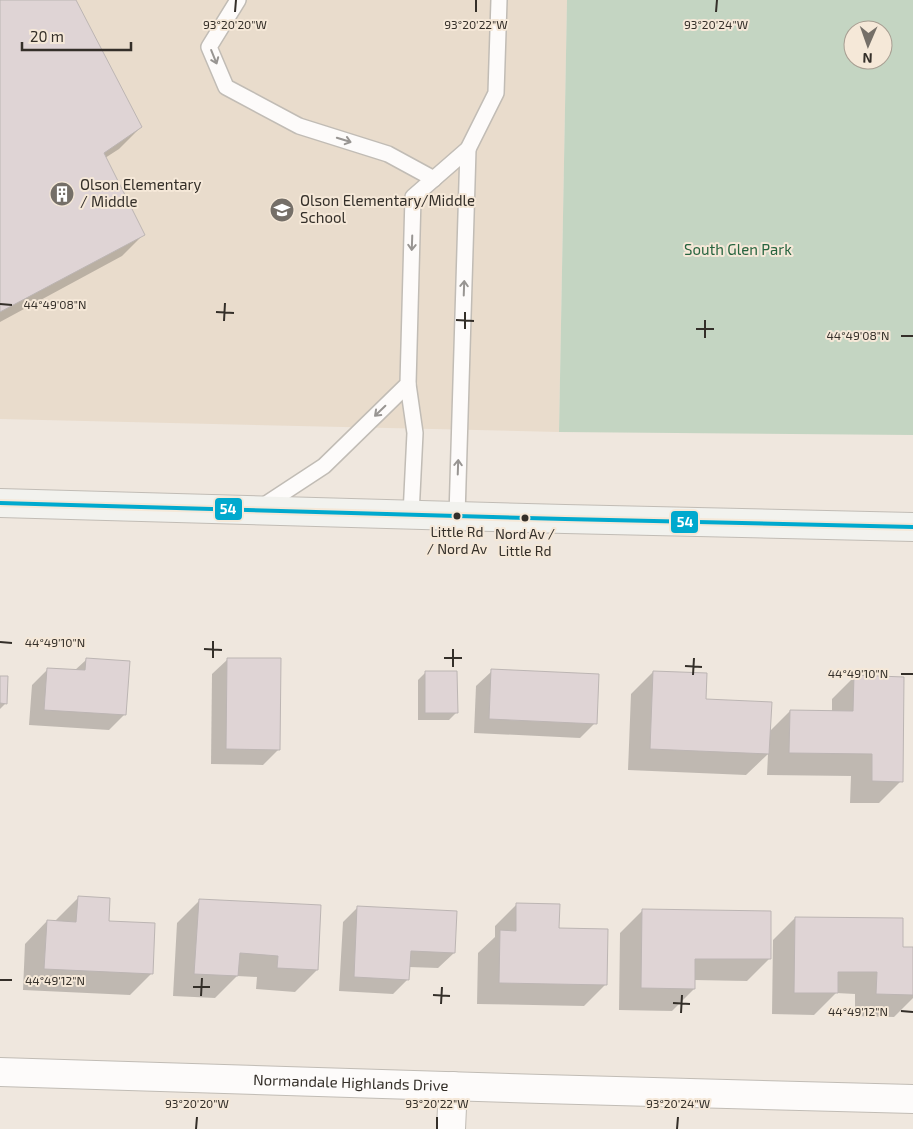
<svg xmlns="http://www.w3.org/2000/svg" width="913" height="1129" font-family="'Exo 2',sans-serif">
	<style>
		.built { fill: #e9dccc }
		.green { fill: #c4d5c2; fill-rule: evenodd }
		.shadow { fill: #0003 }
		.building { fill: #dfd4d5; stroke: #bcb5b3 }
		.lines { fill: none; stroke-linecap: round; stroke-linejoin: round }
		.lane-casing { stroke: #c1bcb5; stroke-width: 18 }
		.street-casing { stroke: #c1bcb5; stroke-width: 30 }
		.secondary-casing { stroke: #c1bcb5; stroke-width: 30 }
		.lane { stroke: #fdfbfa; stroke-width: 15 }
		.street { stroke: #fdfbfa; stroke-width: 28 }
		.secondary { stroke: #f2f2ee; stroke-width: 28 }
		.bus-1-casing { stroke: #f5e8d8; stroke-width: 8 }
		.bus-1 { stroke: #00a9ce; stroke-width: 4 }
		.oneway { stroke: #989592 }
		.ticks { fill: none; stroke: #342f29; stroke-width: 2 }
		.bus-dot { fill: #342f29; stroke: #f5e8d8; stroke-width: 2 }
		.labels { text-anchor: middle; stroke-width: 4; stroke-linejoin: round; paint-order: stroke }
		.bus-label { font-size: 14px; fill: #342f29; stroke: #f5e8d8 }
		.poi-label { font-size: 15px; fill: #342f29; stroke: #f5e8d8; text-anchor: start }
		.park-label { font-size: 15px; fill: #27643f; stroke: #f5e8d8 }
		.street-label { font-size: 15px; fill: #342f29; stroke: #f5e8d8 }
		.ticks-label { font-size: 12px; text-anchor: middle; fill: #342f29; stroke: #f5e8d8; stroke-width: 4; stroke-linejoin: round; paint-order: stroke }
		.line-badge { stroke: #f5e8d8; stroke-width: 2 }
		.badge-label { font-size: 14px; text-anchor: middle; font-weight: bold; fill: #fff }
	</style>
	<rect width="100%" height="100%" fill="#efe7de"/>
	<!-- built -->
	<path class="built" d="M 0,0 L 567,0 L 559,432 L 0,419 Z"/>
	<!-- green -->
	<path class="green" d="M 567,0 L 913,0 L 913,435 L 559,432 ZM 853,30 L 883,30 L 883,60 L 853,60 Z"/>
	<!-- shadow -->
	<g class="shadow">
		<path d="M 0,0 L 75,0 L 141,127 L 119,149 L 105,158 L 144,234 L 122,256 L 0,322 Z"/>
		<path d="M 228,659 L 278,750 L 263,765 L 211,764 L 212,674 Z"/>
		<path d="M 86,660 L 125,714 L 109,730 L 29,725 L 32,685 L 47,670 L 74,671 Z"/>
		<path d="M 492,671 L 595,723 L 580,738 L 474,733 L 476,686 Z"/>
		<path d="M 653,672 L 705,701 L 769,732 L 790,711 L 832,712 L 832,699 L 854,677 L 901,781 L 879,803 L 850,803 L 851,776 L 767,775 L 768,754 L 746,775 L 628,770 L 631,694 Z"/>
		<path d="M 425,673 L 456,713 L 449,720 L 418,720 L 418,680 Z"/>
		<path d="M 0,677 L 6,703 L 0,709 Z"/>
		<path d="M 78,898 L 107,922 L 152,973 L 130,995 L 23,990 L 25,944 L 47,921 L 56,922 L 56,920 Z"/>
		<path d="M 199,901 L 317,970 L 295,992 L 256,989 L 257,977 L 237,976 L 215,998 L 173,996 L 177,923 Z"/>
		<path d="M 517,904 L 558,930 L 606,984 L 584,1006 L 477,1004 L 478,953 L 495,937 L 495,926 Z"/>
		<path d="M 358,907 L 454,953 L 438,968 L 409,967 L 408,979 L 393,994 L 339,991 L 343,922 Z"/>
		<path d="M 642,911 L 769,959 L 747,981 L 694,980 L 694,989 L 672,1011 L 619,1010 L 620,933 Z"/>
		<path d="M 795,918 L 901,948 L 913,949 L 913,998 L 894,1017 L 855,1016 L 855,994 L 836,993 L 814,1015 L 772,1014 L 773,940 Z"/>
	</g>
	<!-- building -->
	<g class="building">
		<path d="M 0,0 L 76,0 L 142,127 L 104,153 L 145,235 L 0,312 Z"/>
		<path d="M 86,658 L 130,661 L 126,715 L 44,710 L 47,668 L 85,670 Z"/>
		<path d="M 227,658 L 281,658 L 280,750 L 226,749 Z"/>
		<path d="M 491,669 L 599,674 L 597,724 L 489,719 Z"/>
		<path d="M 425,671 L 457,671 L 458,713 L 425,713 Z"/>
		<path d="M 653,671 L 707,673 L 706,699 L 772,702 L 769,754 L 650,749 Z"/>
		<path d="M 854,675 L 904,677 L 903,782 L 872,781 L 872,754 L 789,753 L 790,710 L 853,711 Z"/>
		<path d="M 0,676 L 8,676 L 7,704 L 0,703 Z"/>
		<path d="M 78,896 L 110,898 L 109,921 L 155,923 L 153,974 L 44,969 L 47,920 L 76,922 Z"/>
		<path d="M 199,899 L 321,905 L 318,970 L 277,968 L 278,956 L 240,953 L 238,976 L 194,974 Z"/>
		<path d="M 516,903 L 560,904 L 559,928 L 608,929 L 607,985 L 499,983 L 500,930 L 516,931 Z"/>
		<path d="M 357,906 L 457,911 L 455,953 L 411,951 L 409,980 L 354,977 Z"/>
		<path d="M 642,909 L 771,911 L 771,959 L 695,959 L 695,989 L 641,988 Z"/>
		<path d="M 795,917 L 903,918 L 903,947 L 913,947 L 913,995 L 876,994 L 877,972 L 838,972 L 838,993 L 794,993 Z"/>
	</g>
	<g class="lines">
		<defs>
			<g id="lane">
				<path d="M 238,0 L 209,47 L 226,87 L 299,126 L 388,154 L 434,179"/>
				<path d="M 408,384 L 415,433 L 411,515"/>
				<path d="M 260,508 L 324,466 L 408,384 L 413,197 L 468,149 L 496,93 L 499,0"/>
				<path d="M 457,516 L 468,149"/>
			</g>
			<g id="street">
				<path id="s1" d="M 0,1072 L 542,1089 L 913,1099"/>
				<path d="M 451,1129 L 453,1086"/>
			</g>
			<path id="secondary" d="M 0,503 L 565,519 L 913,527"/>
		</defs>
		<!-- lane casing -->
		<use href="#lane" class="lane-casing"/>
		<!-- street casing -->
		<use href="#street" class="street-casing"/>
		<!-- secondary casing -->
		<use href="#secondary" class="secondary-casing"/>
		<!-- lane -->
		<use href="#lane" class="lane"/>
		<!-- street -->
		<use href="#street" class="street"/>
		<!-- secondary -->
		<use href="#secondary" class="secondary"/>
		<defs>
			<path id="bus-1" d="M 0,503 L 565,519 L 913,527"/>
		</defs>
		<!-- bus-1 casing -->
		<use href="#bus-1" class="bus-1-casing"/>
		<!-- bus-1 -->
		<use href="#bus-1" class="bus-1"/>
	</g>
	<!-- one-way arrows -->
	<defs><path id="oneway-shaft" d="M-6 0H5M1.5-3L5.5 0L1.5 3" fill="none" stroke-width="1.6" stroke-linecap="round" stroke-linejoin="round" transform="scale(1.25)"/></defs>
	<g class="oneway">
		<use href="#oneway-shaft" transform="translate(214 57) rotate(68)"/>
		<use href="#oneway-shaft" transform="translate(344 140) rotate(17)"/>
		<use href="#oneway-shaft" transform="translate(412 243) rotate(92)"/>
		<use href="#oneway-shaft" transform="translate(464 288) rotate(-88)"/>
		<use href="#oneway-shaft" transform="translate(380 411) rotate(136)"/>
		<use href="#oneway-shaft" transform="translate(458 467) rotate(-88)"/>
	</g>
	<!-- ticks -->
	<path class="ticks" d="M 235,12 L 236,0M 476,12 L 476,0M 716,12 L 717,0M 0,304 L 12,305M 216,312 L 234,313M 456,320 L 474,321M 224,321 L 225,303M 465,329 L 465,312M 696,329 L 714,329M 901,336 L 913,336M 705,338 L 705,320M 0,642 L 12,643M 204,649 L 222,650M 213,658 L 213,641M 444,658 L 462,658M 685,666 L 702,667M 453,667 L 453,649M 901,674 L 913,674M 693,675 L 694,658M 0,980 L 12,980M 193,987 L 210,987M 433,995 L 450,996M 201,996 L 202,978M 673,1003 L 690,1004M 441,1004 L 442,987M 901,1011 L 913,1012M 681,1013 L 682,995M 196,1129 L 197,1117M 437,1129 L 437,1117M 677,1129 L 678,1117"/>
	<!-- icons -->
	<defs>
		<symbol id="building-disc" viewBox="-11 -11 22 22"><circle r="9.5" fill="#756f68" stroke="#f5e8d8"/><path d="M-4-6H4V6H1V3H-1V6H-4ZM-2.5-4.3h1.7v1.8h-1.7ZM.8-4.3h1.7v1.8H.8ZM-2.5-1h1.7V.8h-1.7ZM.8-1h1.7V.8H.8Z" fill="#fff"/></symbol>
		<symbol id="school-disc" viewBox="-11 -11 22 22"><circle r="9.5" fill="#756f68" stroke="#f5e8d8"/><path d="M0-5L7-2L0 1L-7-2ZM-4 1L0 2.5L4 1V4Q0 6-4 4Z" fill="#fff"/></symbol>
	</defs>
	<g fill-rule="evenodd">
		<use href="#building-disc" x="48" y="180" width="28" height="28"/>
		<use href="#school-disc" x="268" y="196" width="28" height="28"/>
	</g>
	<!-- markers -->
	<g class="bus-dot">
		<circle cx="457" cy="516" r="4.5"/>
		<circle cx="525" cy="518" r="4.5"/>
	</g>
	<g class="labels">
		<!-- bus labels -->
		<g class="bus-label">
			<text x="457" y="537">Little Rd<tspan x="457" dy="17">/ Nord Av</tspan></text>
			<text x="525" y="539">Nord Av /<tspan x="525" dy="17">Little Rd</tspan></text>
		</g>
		<!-- poi labels -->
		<g class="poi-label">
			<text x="80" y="190">Olson Elementary<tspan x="80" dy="17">/ Middle</tspan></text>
			<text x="300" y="206">Olson Elementary/Middle<tspan x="300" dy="17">School</tspan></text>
		</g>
		<!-- park labels -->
		<g class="park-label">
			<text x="738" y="255">South Glen Park</text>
		</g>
		<!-- street labels -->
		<g class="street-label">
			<text dy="5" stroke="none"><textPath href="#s1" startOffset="351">Normandale Highlands Drive</textPath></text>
		</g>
	</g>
	<g class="ticks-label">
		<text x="235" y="29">93°20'20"W</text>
		<text x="476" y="29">93°20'22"W</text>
		<text x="716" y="29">93°20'24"W</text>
		<text x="55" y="309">44°49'08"N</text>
		<text x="858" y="340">44°49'08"N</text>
		<text x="55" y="647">44°49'10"N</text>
		<text x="858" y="678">44°49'10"N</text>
		<text x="55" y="985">44°49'12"N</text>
		<text x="858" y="1016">44°49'12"N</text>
		<text x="197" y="1108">93°20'20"W</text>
		<text x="437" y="1108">93°20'22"W</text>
		<text x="678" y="1108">93°20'24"W</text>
	</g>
	<g class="line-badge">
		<rect x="214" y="497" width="29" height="24" rx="5" fill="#00a9ce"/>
		<rect x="670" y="510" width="29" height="24" rx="5" fill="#00a9ce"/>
	</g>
	<g class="badge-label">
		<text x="228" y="514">54</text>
		<text x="685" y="527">54</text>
	</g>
	<!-- north arrow -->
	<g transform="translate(868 45) rotate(182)"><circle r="24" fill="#f5e8d8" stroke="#a89e92"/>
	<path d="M0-4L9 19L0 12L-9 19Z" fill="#756f68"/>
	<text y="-8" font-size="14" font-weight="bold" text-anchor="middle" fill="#342f29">N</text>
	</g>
	<!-- scale -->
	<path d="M22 42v8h109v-8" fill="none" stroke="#342f29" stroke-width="2.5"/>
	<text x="30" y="42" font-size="15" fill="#342f29" stroke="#f5e8d8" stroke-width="4" paint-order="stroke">20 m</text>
</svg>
